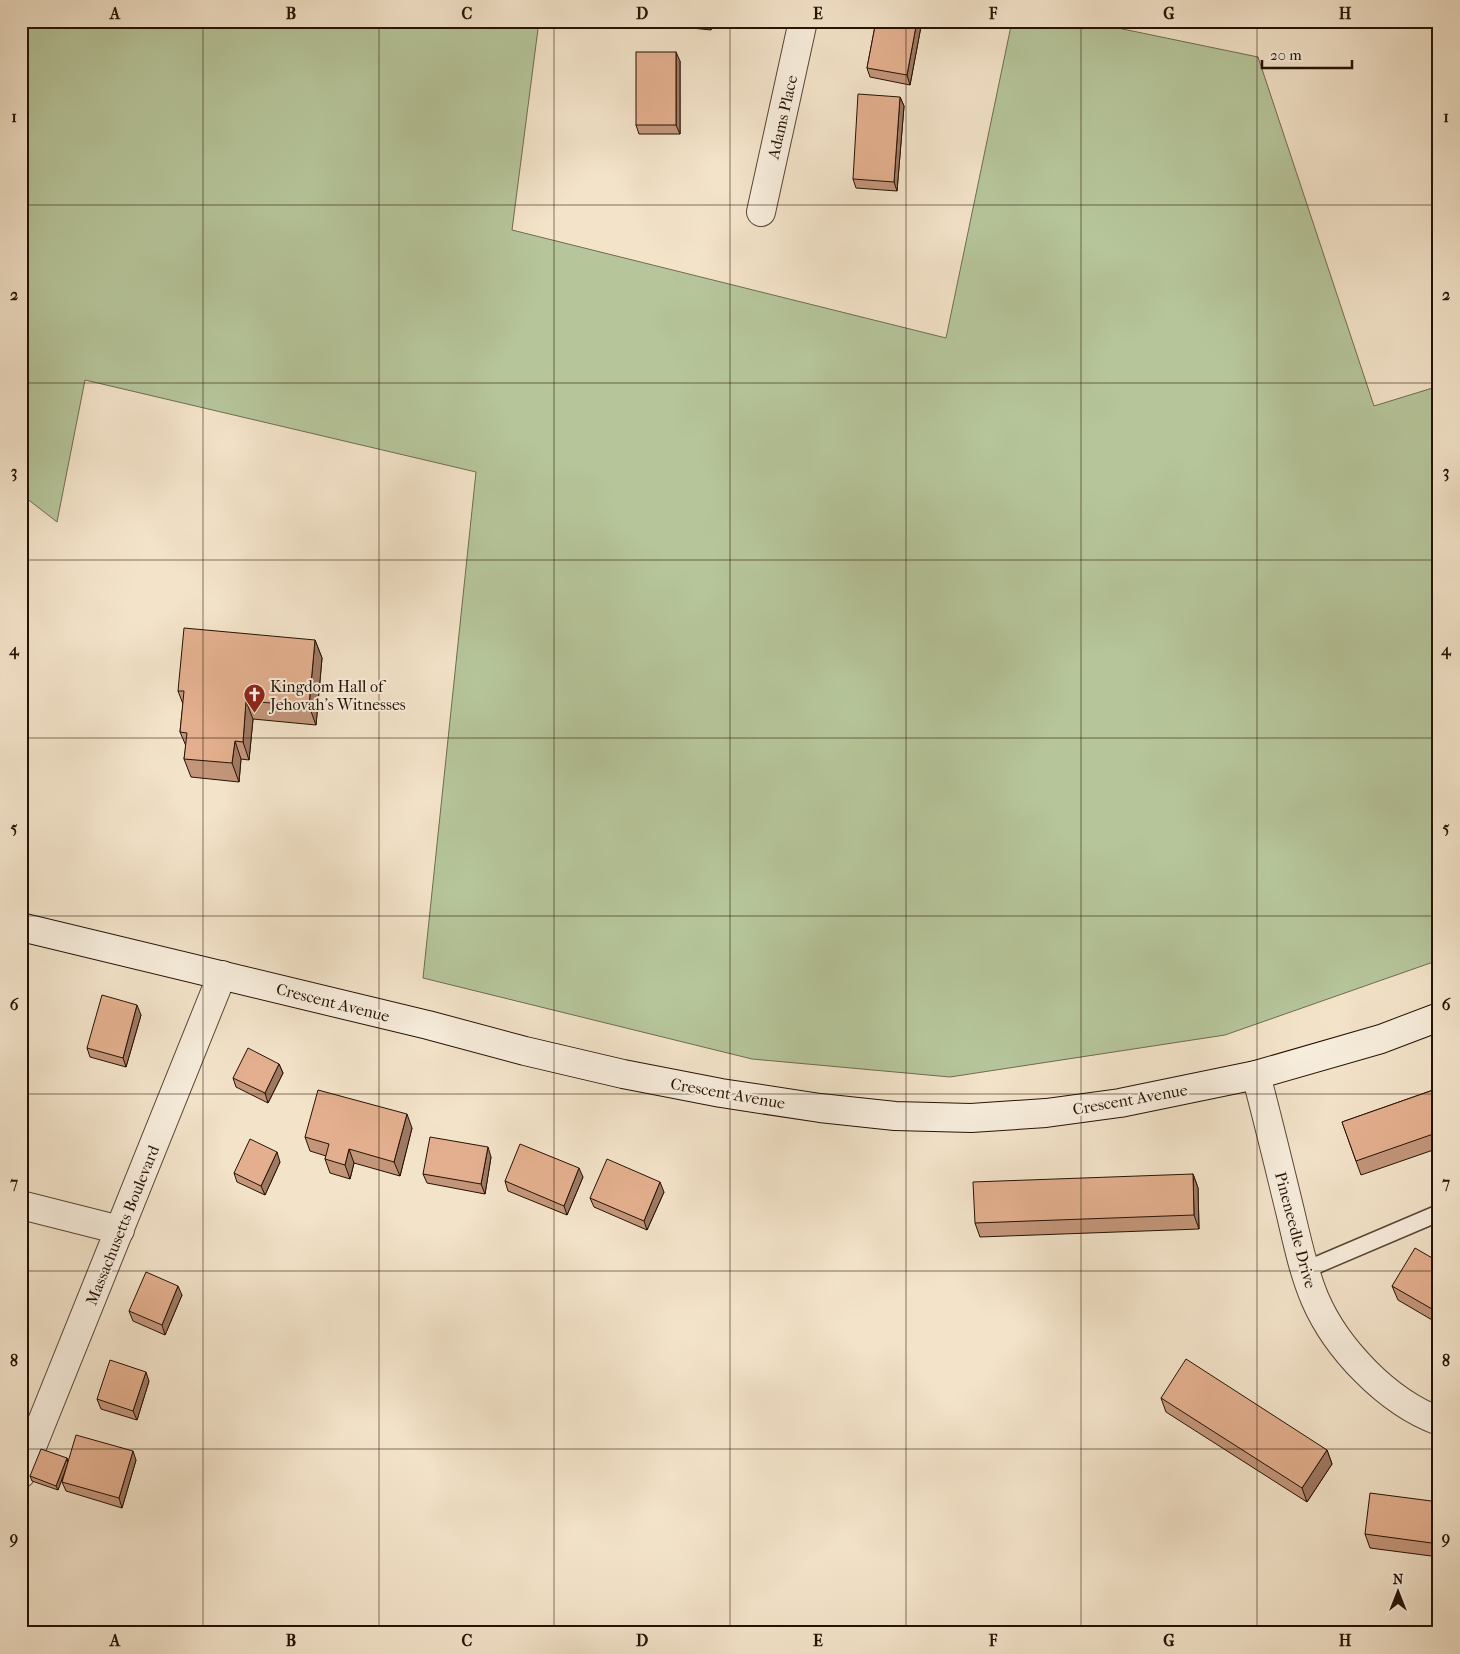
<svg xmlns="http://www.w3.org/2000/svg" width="1460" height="1654" font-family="'IM FELL French Canon',serif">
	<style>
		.green { fill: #b6c59a; stroke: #6e6c4f }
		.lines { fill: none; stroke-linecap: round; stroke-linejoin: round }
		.lane-casing { stroke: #594635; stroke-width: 19 }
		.street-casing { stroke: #594635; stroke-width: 30 }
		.secondary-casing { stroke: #261204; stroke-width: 30 }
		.lane { stroke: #f7eddc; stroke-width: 16 }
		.street { stroke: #f7eddc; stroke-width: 28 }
		.secondary { stroke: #f7eddc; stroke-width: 28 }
		.wall { fill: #c3967a; stroke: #261204 }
		.shaded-wall { fill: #9f7a63; stroke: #261204 }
		.building { fill: #e3af8e; stroke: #261204 }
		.grid { fill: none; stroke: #261204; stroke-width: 1; stroke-opacity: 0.55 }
		.labels { text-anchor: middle; stroke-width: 4; stroke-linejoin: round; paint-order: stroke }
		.street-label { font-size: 16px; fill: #261204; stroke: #f7eddc }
		.poi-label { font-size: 16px; fill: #261204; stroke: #f7eddc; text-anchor: start }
		.neatline { fill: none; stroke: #261204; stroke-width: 2 }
		.grid-label { font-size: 16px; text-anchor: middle; font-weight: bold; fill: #261204 }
	</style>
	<rect width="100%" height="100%" fill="#f3e3c9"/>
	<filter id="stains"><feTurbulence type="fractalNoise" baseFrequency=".004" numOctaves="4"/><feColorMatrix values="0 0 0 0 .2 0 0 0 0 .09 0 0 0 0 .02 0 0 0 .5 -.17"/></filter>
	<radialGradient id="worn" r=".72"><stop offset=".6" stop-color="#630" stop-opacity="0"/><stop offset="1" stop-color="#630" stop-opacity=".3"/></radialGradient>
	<!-- green -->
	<path class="green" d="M 21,21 L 539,21 L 512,230 L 946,338 L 1012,21 L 1084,21 L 1258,57 L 1374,406 L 1439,386 L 1439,960 L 1225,1035 L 950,1077 L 752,1059 L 423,978 L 476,472 L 85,380 L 57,522 L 21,494 Z"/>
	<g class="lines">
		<defs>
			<path id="lane" d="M 1305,1270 L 1439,1213"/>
			<g id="street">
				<path d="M 761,212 L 803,21"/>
				<path d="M 1256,1075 C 1268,1120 1279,1166 1290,1211 C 1297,1240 1303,1271 1315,1299 C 1336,1348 1387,1402 1439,1421"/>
				<path d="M 21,1205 L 120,1230"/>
				<path d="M 21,1474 L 222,975"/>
			</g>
			<path id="secondary" d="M 21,927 L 428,1025 L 525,1051 L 623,1074 L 721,1093 L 820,1108 L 895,1116 L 971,1118 L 1046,1113 L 1120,1103 L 1256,1075 L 1381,1039 L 1439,1017"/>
		</defs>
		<!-- lane casing -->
		<use href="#lane" class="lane-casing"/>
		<!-- street casing -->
		<use href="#street" class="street-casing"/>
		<!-- secondary casing -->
		<use href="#secondary" class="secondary-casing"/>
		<!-- lane -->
		<use href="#lane" class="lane"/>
		<!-- street -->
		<use href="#street" class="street"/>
		<!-- secondary -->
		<use href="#secondary" class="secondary"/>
	</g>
	<!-- wall -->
	<g class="wall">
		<path d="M 632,21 L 712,21 L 711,30 L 632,22 Z"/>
		<path d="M 876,21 L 922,21 L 910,85 L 870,77 L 867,68 Z"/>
		<path d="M 680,61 L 680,134 L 639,134 L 636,125 Z"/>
		<path d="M 900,97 L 904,106 L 897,191 L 856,188 L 853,179 Z"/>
		<path d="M 315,640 L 322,658 L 316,725 L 253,719 L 249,760 L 241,759 L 239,782 L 191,777 L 184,759 L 186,746 L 180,732 L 183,704 L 178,691 Z"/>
		<path d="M 141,1015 L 126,1067 L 90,1057 L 87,1048 Z"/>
		<path d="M 279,1064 L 283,1073 L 268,1103 L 236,1087 L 233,1078 Z"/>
		<path d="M 1439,1088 L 1439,1148 L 1361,1175 L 1342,1122 Z"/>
		<path d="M 412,1128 L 400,1176 L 354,1163 L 350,1179 L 330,1173 L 325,1159 L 326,1156 L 310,1151 L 305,1137 Z"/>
		<path d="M 491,1157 L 485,1194 L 427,1183 L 423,1174 Z"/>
		<path d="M 280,1162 L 265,1195 L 237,1182 L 234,1173 Z"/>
		<path d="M 1193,1174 L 1198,1188 L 1199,1229 L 980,1237 L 975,1223 Z"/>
		<path d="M 583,1177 L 567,1215 L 508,1191 L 505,1181 Z"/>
		<path d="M 664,1192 L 647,1230 L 594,1207 L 590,1198 Z"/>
		<path d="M 1439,1262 L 1439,1324 L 1398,1300 L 1392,1286 Z"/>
		<path d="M 182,1295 L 165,1335 L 133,1321 L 129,1311 Z"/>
		<path d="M 149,1381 L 137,1420 L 101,1409 L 97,1399 Z"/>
		<path d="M 1161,1398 L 1327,1450 L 1332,1464 L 1307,1502 L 1166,1412 Z"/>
		<path d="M 67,1458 L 68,1462 L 136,1460 L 122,1508 L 66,1491 L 62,1482 L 64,1473 L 58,1490 L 32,1481 L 30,1476 Z"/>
		<path d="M 1439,1502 L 1439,1557 L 1370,1548 L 1365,1534 Z"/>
	</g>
	<!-- shaded-wall -->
	<g class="shaded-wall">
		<path d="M 708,21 L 712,21 L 711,30 Z"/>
		<path d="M 917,21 L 922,21 L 910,85 L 907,75 Z"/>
		<path d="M 676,52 L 680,61 L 680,134 L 676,125 Z"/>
		<path d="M 900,97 L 904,106 L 897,191 L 894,182 Z"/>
		<path d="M 315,640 L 322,658 L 316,725 L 309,706 Z"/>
		<path d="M 246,701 L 253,719 L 249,760 L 243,742 Z"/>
		<path d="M 235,741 L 241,759 L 239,782 L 232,763 Z"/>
		<path d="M 137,1005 L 141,1015 L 126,1067 L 123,1058 Z"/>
		<path d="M 279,1064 L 283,1073 L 268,1103 L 265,1093 Z"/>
		<path d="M 407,1114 L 412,1128 L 400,1176 L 394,1162 Z"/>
		<path d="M 488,1147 L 491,1157 L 485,1194 L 481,1184 Z"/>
		<path d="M 349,1149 L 354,1163 L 350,1179 L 345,1165 Z"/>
		<path d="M 277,1152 L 280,1162 L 265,1195 L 261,1186 Z"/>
		<path d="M 579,1168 L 583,1177 L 567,1215 L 564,1206 Z"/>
		<path d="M 1193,1174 L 1198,1188 L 1199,1229 L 1194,1215 Z"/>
		<path d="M 660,1182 L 664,1192 L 647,1230 L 644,1221 Z"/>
		<path d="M 178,1286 L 182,1295 L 165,1335 L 162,1325 Z"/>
		<path d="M 146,1372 L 149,1381 L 137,1420 L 133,1411 Z"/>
		<path d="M 1327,1450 L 1332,1464 L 1307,1502 L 1302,1488 Z"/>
		<path d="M 133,1451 L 136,1460 L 122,1508 L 119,1498 Z"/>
		<path d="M 67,1458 L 68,1463 L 58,1490 L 56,1486 Z"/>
	</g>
	<!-- building -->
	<g class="building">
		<path d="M 876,21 L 917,21 L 907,75 L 867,68 Z"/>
		<rect x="636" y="52" width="40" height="73"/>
		<path d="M 858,94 L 900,97 L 894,182 L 853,179 Z"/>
		<path d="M 184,628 L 315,640 L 309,706 L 246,701 L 243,742 L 235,741 L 232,763 L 184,759 L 187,733 L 180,732 L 184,691 L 178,691 Z"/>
		<path d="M 102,995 L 137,1005 L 123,1058 L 87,1048 Z"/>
		<path d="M 248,1048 L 279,1064 L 265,1093 L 233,1078 Z"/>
		<path d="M 1439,1088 L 1439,1132 L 1356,1161 L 1342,1122 Z"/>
		<path d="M 318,1090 L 407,1114 L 394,1162 L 349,1149 L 345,1165 L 325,1159 L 329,1144 L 305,1137 Z"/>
		<path d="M 430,1137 L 488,1147 L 481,1184 L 423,1174 Z"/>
		<path d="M 250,1139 L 277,1152 L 261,1186 L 234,1173 Z"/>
		<path d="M 520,1144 L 579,1168 L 564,1206 L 505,1181 Z"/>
		<path d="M 607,1159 L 660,1182 L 644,1221 L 590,1198 Z"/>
		<path d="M 1193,1174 L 1194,1215 L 975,1223 L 973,1182 Z"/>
		<path d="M 1415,1248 L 1439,1262 L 1439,1313 L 1392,1286 Z"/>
		<path d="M 146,1272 L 178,1286 L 162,1325 L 129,1311 Z"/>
		<path d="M 1186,1359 L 1327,1450 L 1302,1488 L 1161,1398 Z"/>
		<path d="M 110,1360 L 146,1372 L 133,1411 L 97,1399 Z"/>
		<path d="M 76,1435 L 133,1451 L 119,1498 L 62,1482 Z"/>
		<path d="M 41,1449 L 67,1458 L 56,1486 L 30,1476 Z"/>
		<path d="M 1370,1493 L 1439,1502 L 1439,1544 L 1365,1534 Z"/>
	</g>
	<!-- grid -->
	<path class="grid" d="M 203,21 L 203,1633M 379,21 L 379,1633M 554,21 L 554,1633M 730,21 L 730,1633M 906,21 L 906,1633M 1081,21 L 1081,1633M 1257,21 L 1257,1633M 21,205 L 1439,205M 21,383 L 1439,383M 21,560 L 1439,560M 21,738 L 1439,738M 21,916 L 1439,916M 21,1094 L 1439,1094M 21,1271 L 1439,1271M 21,1449 L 1439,1449"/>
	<!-- icons -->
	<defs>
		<symbol id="church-pin" viewBox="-11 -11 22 30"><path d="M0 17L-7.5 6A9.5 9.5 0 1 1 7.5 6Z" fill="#8f2418" stroke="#f7eddc"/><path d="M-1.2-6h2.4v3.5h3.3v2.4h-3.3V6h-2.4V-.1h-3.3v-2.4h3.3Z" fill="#fff"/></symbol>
	</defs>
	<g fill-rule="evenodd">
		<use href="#church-pin" x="242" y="682" width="25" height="34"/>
	</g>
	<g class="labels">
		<!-- street labels -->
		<g class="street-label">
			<text transform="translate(782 117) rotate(-77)" y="6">Adams Place</text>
			<text transform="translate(333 1002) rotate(14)" y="6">Crescent Avenue</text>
			<text transform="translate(728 1093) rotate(10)" y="6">Crescent Avenue</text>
			<text transform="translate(1130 1099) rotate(-10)" y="6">Crescent Avenue</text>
			<text transform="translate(122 1225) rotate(-68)" y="6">Massachusetts Boulevard</text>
			<text transform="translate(1296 1230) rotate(75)" y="6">Pineneedle Drive</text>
		</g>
		<!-- poi labels -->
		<g class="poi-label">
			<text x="270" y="692">Kingdom Hall of<tspan x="270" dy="18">Jehovah’s Witnesses</tspan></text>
		</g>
	</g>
	<!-- margin -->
	<rect width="1460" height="1654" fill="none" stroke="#f3e3c9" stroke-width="55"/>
	<!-- north arrow -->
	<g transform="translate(1398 1592)" stroke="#f7eddc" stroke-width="4" paint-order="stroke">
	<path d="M0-4L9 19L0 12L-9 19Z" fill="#261204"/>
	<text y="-8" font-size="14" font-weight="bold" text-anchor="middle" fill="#261204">N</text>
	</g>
	<!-- scale -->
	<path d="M1262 60v8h90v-8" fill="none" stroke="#261204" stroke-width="2.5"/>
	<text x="1270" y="60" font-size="15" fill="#261204" stroke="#f7eddc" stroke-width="4" paint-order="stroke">20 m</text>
	<rect x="28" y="28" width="1404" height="1598" class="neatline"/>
	<g class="grid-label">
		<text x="115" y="19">A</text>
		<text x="291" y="19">B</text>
		<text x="467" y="19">C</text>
		<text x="642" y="19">D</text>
		<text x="818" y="19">E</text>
		<text x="993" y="19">F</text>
		<text x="1169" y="19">G</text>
		<text x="1345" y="19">H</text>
		<text x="14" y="122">1</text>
		<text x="1446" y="122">1</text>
		<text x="14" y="300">2</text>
		<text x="1446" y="300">2</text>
		<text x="14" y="477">3</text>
		<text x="1446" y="477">3</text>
		<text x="14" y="655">4</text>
		<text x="1446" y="655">4</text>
		<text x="14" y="833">5</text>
		<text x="1446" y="833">5</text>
		<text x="14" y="1010">6</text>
		<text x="1446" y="1010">6</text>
		<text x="14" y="1188">7</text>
		<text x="1446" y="1188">7</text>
		<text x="14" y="1366">8</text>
		<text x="1446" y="1366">8</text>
		<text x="14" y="1543">9</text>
		<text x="1446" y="1543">9</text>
		<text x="115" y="1646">A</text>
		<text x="291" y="1646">B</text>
		<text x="467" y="1646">C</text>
		<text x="642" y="1646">D</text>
		<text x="818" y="1646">E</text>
		<text x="993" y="1646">F</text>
		<text x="1169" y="1646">G</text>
		<text x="1345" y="1646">H</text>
	</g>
	<rect width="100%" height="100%" filter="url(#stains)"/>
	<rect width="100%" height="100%" fill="url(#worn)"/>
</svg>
